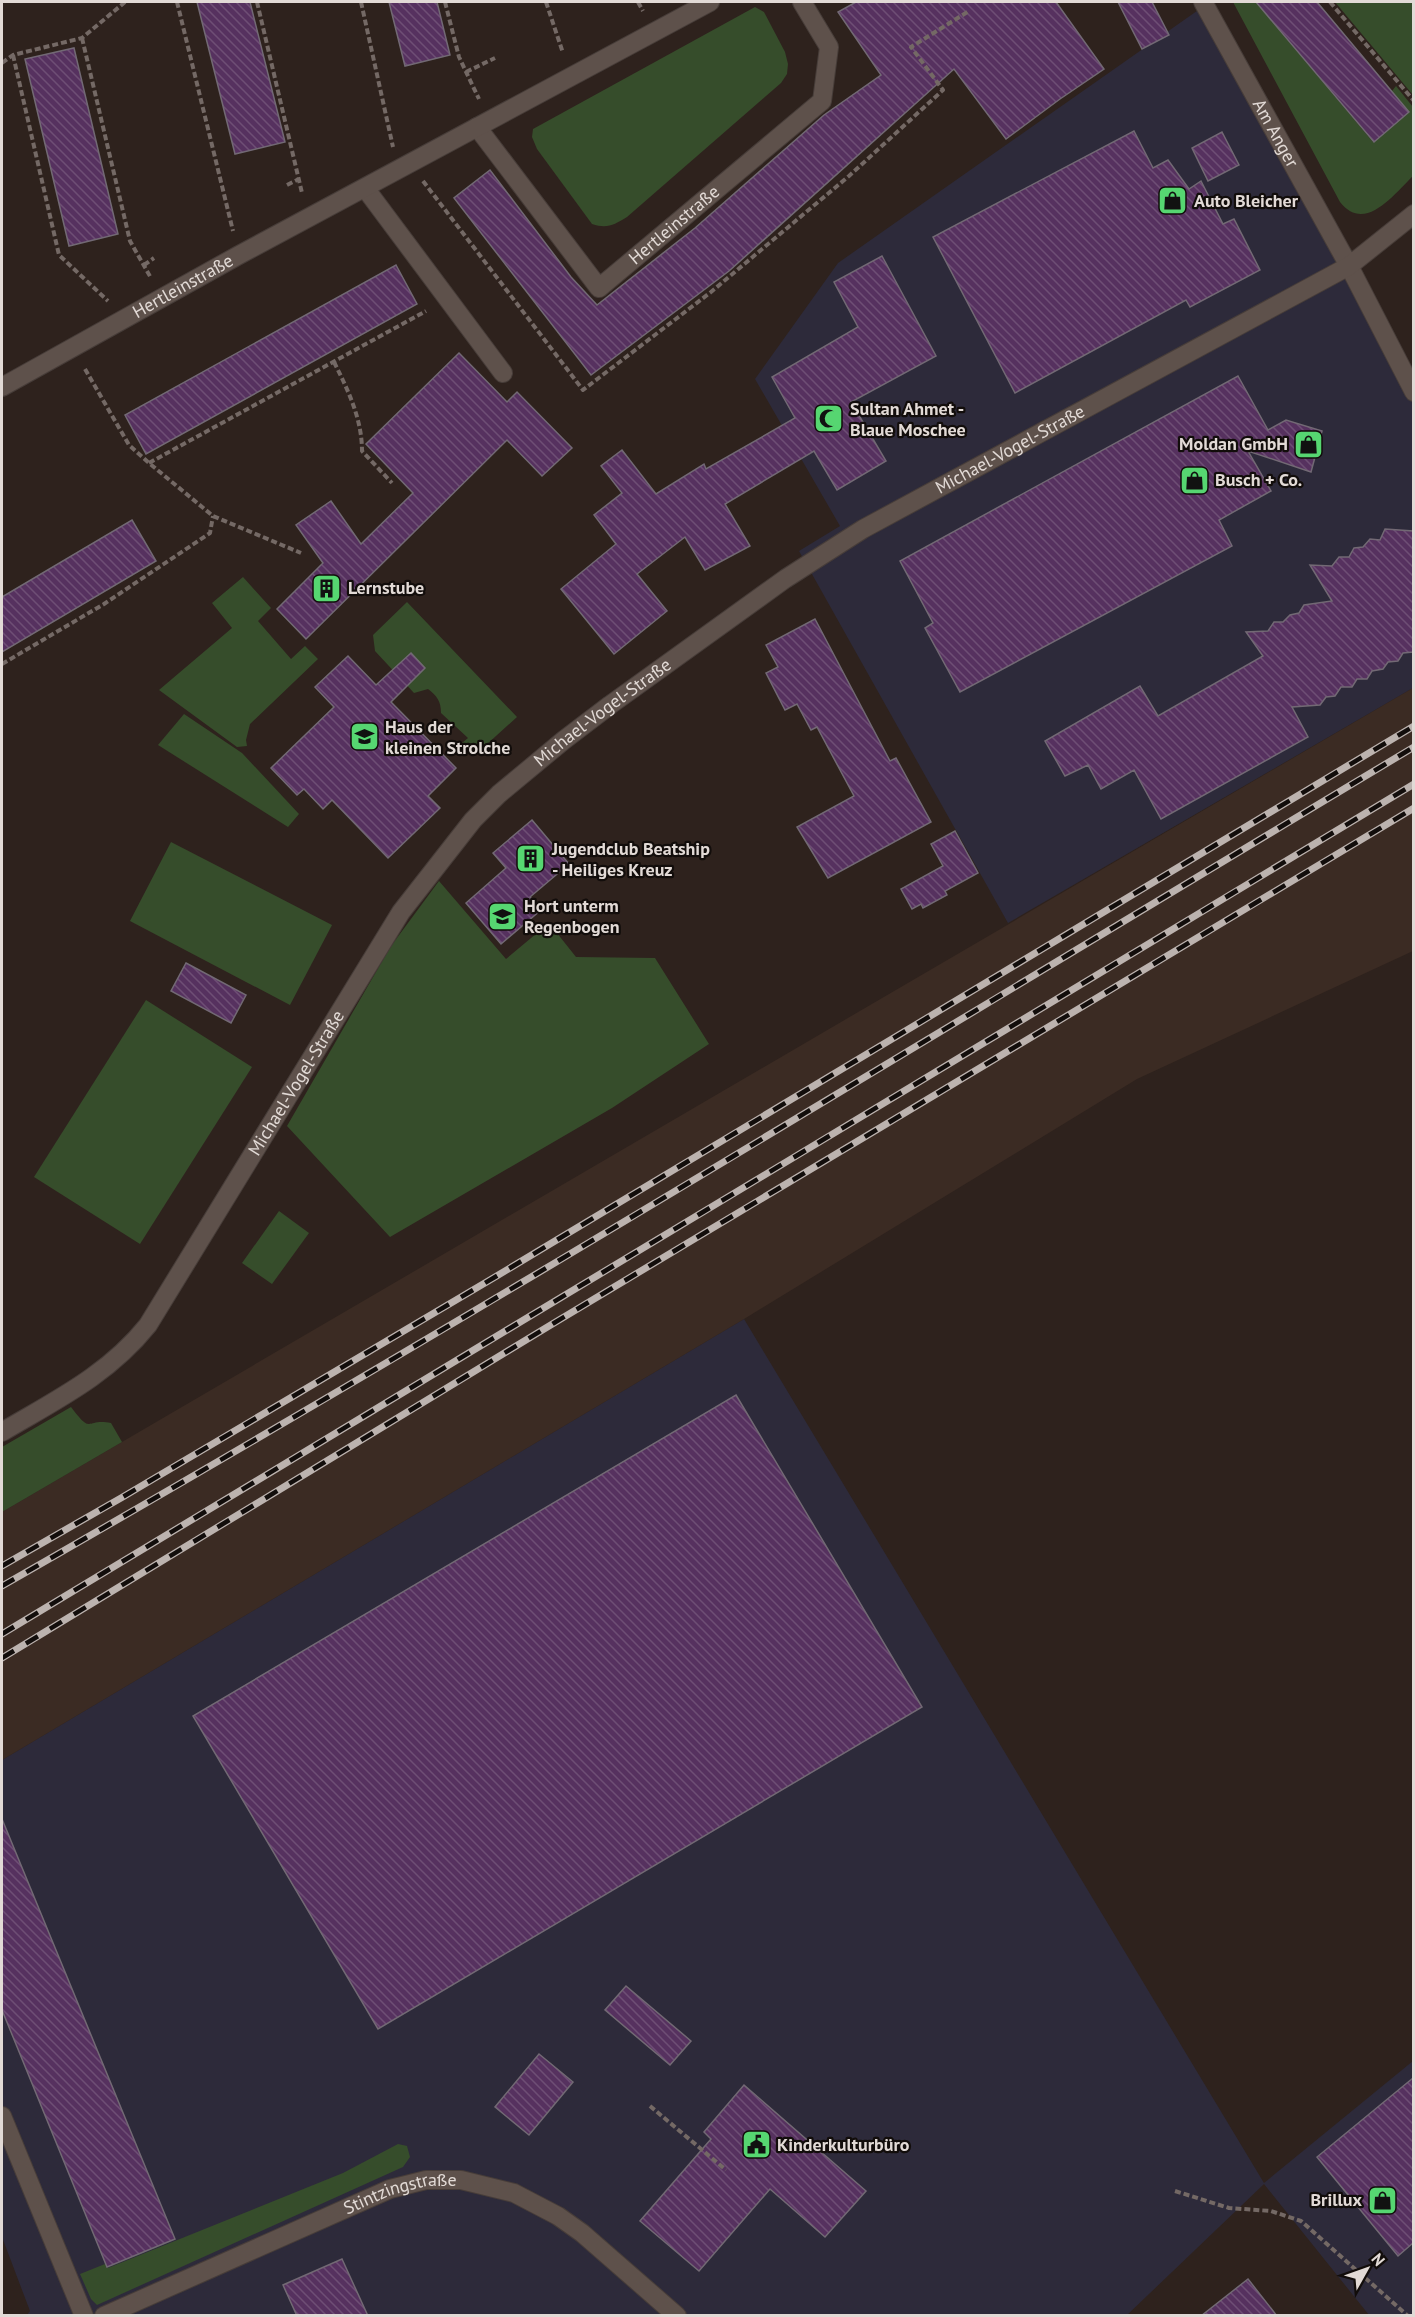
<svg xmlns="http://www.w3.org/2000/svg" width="1415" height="2317" font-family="'PT Sans',sans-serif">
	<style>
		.commercial { fill: #2d2a3a }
		.built { fill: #3b2b23 }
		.green { fill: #364d2b }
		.building { fill: url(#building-back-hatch); stroke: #726974; stroke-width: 1.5 }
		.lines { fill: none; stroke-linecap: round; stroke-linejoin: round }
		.minor-casing { stroke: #473d39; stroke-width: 20 }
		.path { stroke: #746965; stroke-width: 4; stroke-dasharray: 6 3; stroke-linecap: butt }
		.minor { stroke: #5e514b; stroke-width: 18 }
		.rail-casing { stroke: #bcb3af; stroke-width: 7 }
		.rail { stroke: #120d0b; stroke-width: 4.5; stroke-dasharray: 14; stroke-linecap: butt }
		.labels { text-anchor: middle; stroke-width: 4.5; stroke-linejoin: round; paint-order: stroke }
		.street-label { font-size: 18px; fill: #e2dad6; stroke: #120d0b }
		.poi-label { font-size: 18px; font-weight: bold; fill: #e2dad6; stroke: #120d0b; text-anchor: start }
	</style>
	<defs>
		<pattern id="building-back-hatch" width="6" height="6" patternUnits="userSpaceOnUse" patternTransform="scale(1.5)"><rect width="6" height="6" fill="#56315f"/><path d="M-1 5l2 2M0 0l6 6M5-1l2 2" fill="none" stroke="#6e4e75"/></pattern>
	</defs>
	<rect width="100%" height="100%" fill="#2e221d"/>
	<!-- commercial -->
	<g class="commercial">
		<path d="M 1204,6 L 1413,389 L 1413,688 L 1008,923 L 799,551 L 840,526 L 755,379 L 838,263 Z"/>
		<path d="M 744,1319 L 1264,2183 L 1413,2061 L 1413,2315 L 1369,2315 L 1264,2184 L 1126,2316 L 27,2315 L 30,2311 L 2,2237 L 2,1760 Z"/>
	</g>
	<!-- built -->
	<path class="built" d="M 1413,688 L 1413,951 L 1137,1079 L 744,1319 L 2,1760 L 2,1512 Z"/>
	<!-- green -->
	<g class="green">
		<path d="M 1233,2 L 1256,2 L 1373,142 L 1409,112 L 1392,91 L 1396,86 L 1413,107 L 1413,176 C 1394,194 1365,234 1340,202 Z"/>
		<path d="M 1335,2 L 1413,2 L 1413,96 L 1413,95 Z"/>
		<path d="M 755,7 L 764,12 L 785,52 L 788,64 L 787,74 L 781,83 L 627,217 C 614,225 607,229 592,224 L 537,149 L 532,137 L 533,129 Z"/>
		<path d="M 243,577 L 271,608 L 258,621 L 291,659 L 305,646 L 318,659 L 250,724 L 246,740 L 247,746 L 237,747 L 159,690 L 232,628 L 212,603 Z"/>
		<path d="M 407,602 L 517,717 L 474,756 L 462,743 L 468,738 L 441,713 C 441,701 437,696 428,689 L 414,693 L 375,651 L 373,635 Z"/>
		<path d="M 184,714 L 242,753 L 299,814 L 288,827 L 158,745 Z"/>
		<path d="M 171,842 L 332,925 L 290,1005 L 130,921 Z"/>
		<path d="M 439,881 L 506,959 L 549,923 L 576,957 L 655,958 L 709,1044 L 612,1108 L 390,1237 L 287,1126 L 391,946 Z"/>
		<path d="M 146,1000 L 252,1067 L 140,1244 L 34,1177 Z"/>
		<path d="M 279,1211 L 309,1233 L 272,1284 L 242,1263 Z"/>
		<path d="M 71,1407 C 93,1436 85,1418 111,1423 L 122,1442 L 2,1512 L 2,1447 Z"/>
		<path d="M 398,2144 L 407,2146 L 410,2157 L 403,2167 L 97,2305 L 91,2299 L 80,2274 L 105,2264 L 108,2268 L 343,2173 Z"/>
	</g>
	<!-- building -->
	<g class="building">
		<path d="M 197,2 L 250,2 L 285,142 L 235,154 Z"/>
		<path d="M 389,2 L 437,2 L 450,55 L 405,66 Z"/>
		<path d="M 856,2 L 1056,2 L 1104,69 L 1060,99 L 1006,139 L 954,69 L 729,271 L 591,375 L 454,198 L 490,170 L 571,277 L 597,305 L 695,228 L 824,115 L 881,75 L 838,12 Z"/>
		<path d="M 1118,2 L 1152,2 L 1169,35 L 1142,49 Z"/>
		<path d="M 1256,2 L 1317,2 L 1409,112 L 1374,142 Z"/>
		<path d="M 74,48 L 118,234 L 69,246 L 25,59 Z"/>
		<path d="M 1134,131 L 1153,168 L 1168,160 L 1189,189 L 1201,181 L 1223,224 L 1234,219 L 1260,270 L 1190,307 L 1186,300 L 1015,393 L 933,237 Z"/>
		<path d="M 1222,132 L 1239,165 L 1208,181 L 1192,148 Z"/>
		<path d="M 882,256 L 936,356 L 851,402 L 886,461 L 837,490 L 814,451 L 725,504 L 750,546 L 705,570 L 685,537 L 637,574 L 667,611 L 614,654 L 561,589 L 616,544 L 594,515 L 622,493 L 601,466 L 622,450 L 656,494 L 704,464 L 706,469 L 795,418 L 772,377 L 858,327 L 834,282 Z"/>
		<path d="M 396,265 L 417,304 L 146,454 L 125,415 Z"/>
		<path d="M 459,353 L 507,402 L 517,392 L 572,448 L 542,476 L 507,440 L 306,639 L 277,609 L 323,563 L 296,525 L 331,501 L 361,544 L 413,493 L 366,444 Z"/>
		<path d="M 1238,376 L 1268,430 L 1286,420 L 1322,431 L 1311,472 L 1248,451 L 1271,491 L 1219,520 L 1232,546 L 960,692 L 925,628 L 933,623 L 900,561 Z"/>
		<path d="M 132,520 L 156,561 L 2,652 L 2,597 Z"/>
		<path d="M 1385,529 L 1413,531 L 1413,652 L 1403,653 L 1398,661 L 1388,662 L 1383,669 L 1372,671 L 1367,679 L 1357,679 L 1352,687 L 1341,687 L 1335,696 L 1326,697 L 1320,705 L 1292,707 L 1308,737 L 1161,819 L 1134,770 L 1101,789 L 1088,765 L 1065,776 L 1045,741 L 1140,686 L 1158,716 L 1263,656 L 1246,632 L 1268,631 L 1274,622 L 1283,622 L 1290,615 L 1299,613 L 1304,605 L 1332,601 L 1310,565 L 1332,566 L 1339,557 L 1349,557 L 1354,548 L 1363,547 L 1370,539 L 1380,540 Z"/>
		<path d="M 815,619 L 890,761 L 896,758 L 931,822 L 828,878 L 797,827 L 854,796 L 817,727 L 811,730 L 797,704 L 785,710 L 766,673 L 778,667 L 766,645 Z"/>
		<path d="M 411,653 L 425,668 L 391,702 L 456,768 L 428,796 L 440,808 L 388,858 L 332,800 L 323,809 L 304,789 L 297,795 L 271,768 L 334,707 L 315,687 L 348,656 L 376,685 Z"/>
		<path d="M 532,820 L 569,864 L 530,897 L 541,910 L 501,944 L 466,903 L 506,868 L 493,853 Z"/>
		<path d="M 955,831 L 978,873 L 945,891 L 947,895 L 923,908 L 921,904 L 912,909 L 901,889 L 943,866 L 931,844 Z"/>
		<path d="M 186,963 L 246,995 L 231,1023 L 171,991 Z"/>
		<path d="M 736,1395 L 922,1707 L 378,2029 L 193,1716 Z"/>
		<path d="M 2,1819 L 175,2239 L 107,2267 L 2,2010 Z"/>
		<path d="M 626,1986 L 691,2041 L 670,2065 L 605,2010 Z"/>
		<path d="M 539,2054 L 573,2082 L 529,2135 L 495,2107 Z"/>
		<path d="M 1413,2078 L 1413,2243 L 1398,2256 L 1317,2157 Z"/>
		<path d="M 744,2085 L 866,2191 L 825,2237 L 770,2189 L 699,2271 L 640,2221 L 711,2139 L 704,2132 Z"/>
		<path d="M 342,2259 L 368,2316 L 297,2316 L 283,2285 Z"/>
		<path d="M 1248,2279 L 1277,2316 L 1201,2316 Z"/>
	</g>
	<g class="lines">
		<defs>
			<g id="minor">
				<path id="s1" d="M 1203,2 L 1349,266 L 1414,392"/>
				<path id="s2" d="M 477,127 L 599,288 L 822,101 L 829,47 L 802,2"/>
				<path d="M 365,188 L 503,373"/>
				<path id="s3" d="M 2,387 L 239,255 L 710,2"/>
				<path id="s4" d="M 2,1432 C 56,1400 108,1375 148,1325 L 401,912 L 473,820 L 499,794 L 564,740 L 610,705 L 785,579 L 863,529 L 1349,266 L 1414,214"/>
				<path d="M 2,2116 L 84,2316"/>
				<path id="s5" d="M 104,2316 L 390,2189 L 426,2180 L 461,2180 L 514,2193 L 558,2216 L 582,2233 L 677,2316"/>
			</g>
		</defs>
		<!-- minor casing -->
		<use href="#minor" class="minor-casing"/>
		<!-- path -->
		<g class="path">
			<path d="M 177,2 L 233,231"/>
			<path d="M 257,2 L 302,193"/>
			<path d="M 361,2 L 393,147"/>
			<path d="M 445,2 L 459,57 L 479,99"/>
			<path d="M 546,2 L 563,53"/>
			<path d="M 638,2 L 643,11"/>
			<path d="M 1330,2 L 1414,101"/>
			<path d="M 82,38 L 130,241 L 151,278"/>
			<path d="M 13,55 L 59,255 L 108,301"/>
			<path d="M 2,63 L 13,55 L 82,38 L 125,2"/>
			<path d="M 466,72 L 495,58"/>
			<path d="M 423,181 L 583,390 L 711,292 L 849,176 L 943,90 L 911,47 L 969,11"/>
			<path d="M 287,185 L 299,179"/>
			<path d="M 144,265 L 154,258"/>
			<path d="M 334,362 C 348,390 362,419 362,451 L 392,483"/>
			<path d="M 85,369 L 129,445 L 149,463 L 213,516 L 301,553"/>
			<path d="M 149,463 L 426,311"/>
			<path d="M 2,664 L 104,604 L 210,533 L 213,516"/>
			<path d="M 650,2106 L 726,2170"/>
			<path d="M 1175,2191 L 1229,2208 L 1271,2211 L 1301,2221 L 1408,2316"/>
		</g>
		<!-- minor -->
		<use href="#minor" class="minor"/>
		<defs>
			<g id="rail">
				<path d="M 2,1566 L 121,1498 L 495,1277 L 1414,726"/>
				<path d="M 2,1586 C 477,1315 944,1028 1414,747"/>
				<path d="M 2,1634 L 1414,784"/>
				<path d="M 2,1658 L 554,1323 L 1414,808"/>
			</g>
		</defs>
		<!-- rail casing -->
		<use href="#rail" class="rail-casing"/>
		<!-- rail -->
		<use href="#rail" class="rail"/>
	</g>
	<!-- icons -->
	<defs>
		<symbol id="shop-square" viewBox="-11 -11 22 22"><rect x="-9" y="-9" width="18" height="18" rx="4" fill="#56d671" stroke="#120d0b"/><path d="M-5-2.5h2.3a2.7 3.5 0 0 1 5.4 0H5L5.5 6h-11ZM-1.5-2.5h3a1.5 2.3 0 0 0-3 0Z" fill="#111"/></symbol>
		<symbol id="mosque-square" viewBox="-11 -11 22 22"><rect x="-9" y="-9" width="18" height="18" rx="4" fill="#56d671" stroke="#120d0b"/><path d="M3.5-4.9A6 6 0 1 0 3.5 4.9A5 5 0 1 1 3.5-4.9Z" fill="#111"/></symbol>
		<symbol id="building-square" viewBox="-11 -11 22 22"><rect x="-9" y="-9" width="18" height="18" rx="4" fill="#56d671" stroke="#120d0b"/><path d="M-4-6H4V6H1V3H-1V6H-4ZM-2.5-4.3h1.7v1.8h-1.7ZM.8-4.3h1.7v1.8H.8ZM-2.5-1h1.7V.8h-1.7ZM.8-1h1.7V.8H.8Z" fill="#111"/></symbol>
		<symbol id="school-square" viewBox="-11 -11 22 22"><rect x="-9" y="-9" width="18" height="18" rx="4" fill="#56d671" stroke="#120d0b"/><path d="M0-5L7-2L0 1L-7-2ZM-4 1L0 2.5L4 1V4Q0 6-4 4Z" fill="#111"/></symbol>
		<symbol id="civic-square" viewBox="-11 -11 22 22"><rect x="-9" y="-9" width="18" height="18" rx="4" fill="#56d671" stroke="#120d0b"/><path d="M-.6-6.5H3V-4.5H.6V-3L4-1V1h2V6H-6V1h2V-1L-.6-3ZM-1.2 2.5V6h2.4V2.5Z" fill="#111"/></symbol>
	</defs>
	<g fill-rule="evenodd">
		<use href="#shop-square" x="1156" y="184" width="33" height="33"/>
		<use href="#mosque-square" x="812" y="402" width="33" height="33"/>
		<use href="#shop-square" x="1292" y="428" width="33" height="33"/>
		<use href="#shop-square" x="1178" y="464" width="33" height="33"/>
		<use href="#building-square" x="310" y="572" width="33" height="33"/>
		<use href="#school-square" x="348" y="720" width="33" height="33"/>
		<use href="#building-square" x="514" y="842" width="33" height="33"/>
		<use href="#school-square" x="486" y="900" width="33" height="33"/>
		<use href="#civic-square" x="740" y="2128" width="33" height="33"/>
		<use href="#shop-square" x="1366" y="2184" width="33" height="33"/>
	</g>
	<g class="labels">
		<!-- street labels -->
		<g class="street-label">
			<text dy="6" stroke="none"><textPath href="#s1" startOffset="150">Am Anger</textPath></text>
			<text dy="6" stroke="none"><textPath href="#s2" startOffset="300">Hertleinstraße</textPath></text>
			<text dy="6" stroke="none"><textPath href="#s3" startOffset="207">Hertleinstraße</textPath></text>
			<text dy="6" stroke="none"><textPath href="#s4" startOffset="1438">Michael-Vogel-Straße</textPath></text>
			<text dy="6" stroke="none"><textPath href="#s4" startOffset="952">Michael-Vogel-Straße</textPath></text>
			<text dy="6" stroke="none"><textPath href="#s4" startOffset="466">Michael-Vogel-Straße</textPath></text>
			<text dy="6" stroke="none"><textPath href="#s5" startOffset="322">Stintzingstraße</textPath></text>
		</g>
		<!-- poi labels -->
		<g class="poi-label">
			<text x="1194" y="207">Auto Bleicher</text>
			<text x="850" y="415">Sultan Ahmet -<tspan x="850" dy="21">Blaue Moschee</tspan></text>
			<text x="1288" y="450" text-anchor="end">Moldan GmbH</text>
			<text x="1215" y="486">Busch + Co.</text>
			<text x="348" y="594">Lernstube</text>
			<text x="385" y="733">Haus der<tspan x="385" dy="21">kleinen Strolche</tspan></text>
			<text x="552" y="855">Jugendclub Beatship<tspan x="552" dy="21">- Heiliges Kreuz</tspan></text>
			<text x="524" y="912">Hort unterm<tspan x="524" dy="21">Regenbogen</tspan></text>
			<text x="777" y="2151">Kinderkulturbüro</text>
			<text x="1362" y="2206" text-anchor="end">Brillux</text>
		</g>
	</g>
	<!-- border -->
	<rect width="1415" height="2317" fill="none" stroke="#e2dad6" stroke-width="6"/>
	<!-- north arrow -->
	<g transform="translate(1367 2269) rotate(50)" stroke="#120d0b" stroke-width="4.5" paint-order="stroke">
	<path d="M0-4.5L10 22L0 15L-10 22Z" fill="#e2dad6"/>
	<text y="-9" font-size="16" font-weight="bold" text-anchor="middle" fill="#e2dad6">N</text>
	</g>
</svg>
